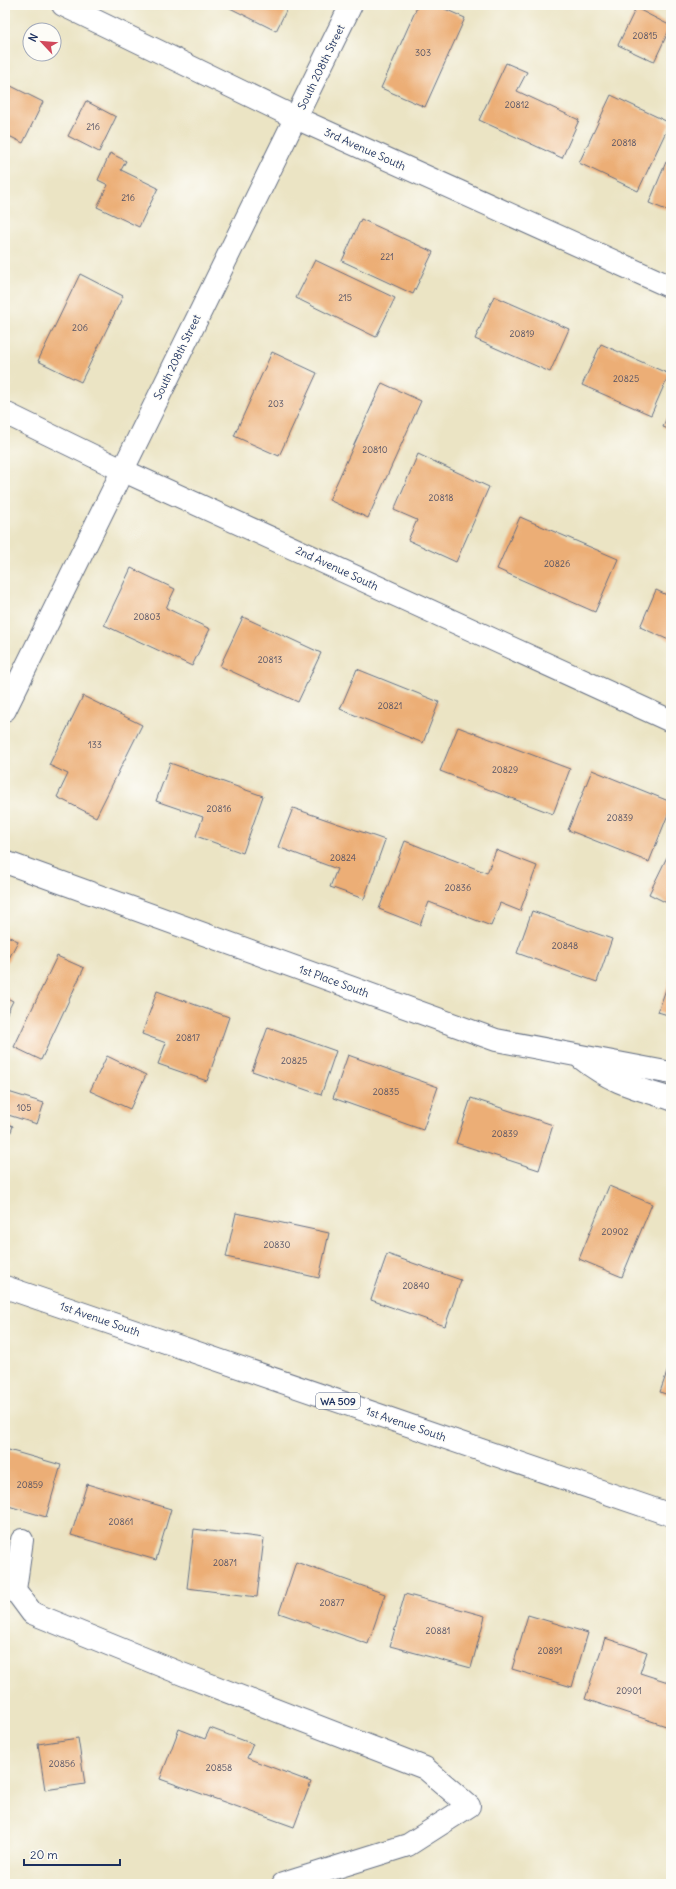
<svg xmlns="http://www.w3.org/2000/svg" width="676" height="1889" font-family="Delius,sans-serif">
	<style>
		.building { fill: #ecae76 }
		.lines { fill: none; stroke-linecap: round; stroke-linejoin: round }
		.minor-casing { stroke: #646e82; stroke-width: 24 }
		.major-casing { stroke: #646e82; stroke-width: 24 }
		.minor { stroke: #fff; stroke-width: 22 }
		.major { stroke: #fff; stroke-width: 22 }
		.labels { text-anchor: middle; stroke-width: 3; stroke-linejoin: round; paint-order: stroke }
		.number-label { font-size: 9px; fill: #4f4f64 }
		.shield { fill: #fdfcf7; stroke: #5f6c8c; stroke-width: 1 }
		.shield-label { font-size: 10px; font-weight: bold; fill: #1b2f5e }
		.street-label { font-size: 11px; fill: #1b2f5e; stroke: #fdfcf7 }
	</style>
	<rect width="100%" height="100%" fill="#fdfcf7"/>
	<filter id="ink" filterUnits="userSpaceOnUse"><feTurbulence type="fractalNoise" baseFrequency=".025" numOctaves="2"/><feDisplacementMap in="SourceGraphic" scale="8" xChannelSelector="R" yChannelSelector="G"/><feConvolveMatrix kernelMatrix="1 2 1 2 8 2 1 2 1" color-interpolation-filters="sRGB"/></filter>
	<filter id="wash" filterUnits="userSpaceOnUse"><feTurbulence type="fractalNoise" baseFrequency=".012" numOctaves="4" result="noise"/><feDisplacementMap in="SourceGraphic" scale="16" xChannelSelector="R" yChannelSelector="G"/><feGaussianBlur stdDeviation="0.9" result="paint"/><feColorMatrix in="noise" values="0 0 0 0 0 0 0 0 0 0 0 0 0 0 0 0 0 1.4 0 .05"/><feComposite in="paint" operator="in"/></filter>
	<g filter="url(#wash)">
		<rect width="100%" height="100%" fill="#ebe4c4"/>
		<g id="blocks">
			<!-- building -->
			<g class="building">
				<path d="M 224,5 L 289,5 L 276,31 Z"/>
				<path d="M 418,5 L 436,5 L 465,18 L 425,107 L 381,88 Z"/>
				<path d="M 636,8 L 671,26 L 654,62 L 618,45 Z"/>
				<path d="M 506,63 L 527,72 L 517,91 L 579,120 L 562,158 L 479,120 Z"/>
				<path d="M 5,83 L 43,102 L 23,143 L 5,134 Z"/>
				<path d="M 611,95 L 670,123 L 638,191 L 579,163 Z"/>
				<path d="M 86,101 L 116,117 L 99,152 L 68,136 Z"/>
				<path d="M 110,153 L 126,161 L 121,170 L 158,188 L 139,227 L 97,207 L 108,185 L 98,180 Z"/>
				<path d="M 666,162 L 671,164 L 671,212 L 649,203 Z"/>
				<path d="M 361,219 L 433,252 L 413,294 L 342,261 Z"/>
				<path d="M 315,260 L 395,298 L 376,337 L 296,298 Z"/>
				<path d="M 80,274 L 123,296 L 81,382 L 38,361 Z"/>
				<path d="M 494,296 L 569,329 L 550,372 L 475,339 Z"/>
				<path d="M 601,344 L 669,374 L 651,415 L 582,385 Z"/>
				<path d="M 272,352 L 317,373 L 279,456 L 234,436 Z"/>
				<path d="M 382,383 L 421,401 L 368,518 L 329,500 Z"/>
				<path d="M 671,407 L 671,430 L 663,427 Z"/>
				<path d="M 418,454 L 489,487 L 456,562 L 408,540 L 417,520 L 394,510 Z"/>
				<path d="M 520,517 L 618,559 L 595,612 L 497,569 Z"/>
				<path d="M 131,568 L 175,589 L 166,608 L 210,629 L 192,666 L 104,625 Z"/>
				<path d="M 656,590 L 671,597 L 671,641 L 640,627 Z"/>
				<path d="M 243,617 L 321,653 L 298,702 L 220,666 Z"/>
				<path d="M 357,669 L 439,702 L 423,743 L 340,709 Z"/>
				<path d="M 83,696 L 142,725 L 96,817 L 57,797 L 68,774 L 49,765 Z"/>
				<path d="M 458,727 L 570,769 L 553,814 L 440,771 Z"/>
				<path d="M 170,763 L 263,796 L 243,853 L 196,836 L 203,817 L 156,801 Z"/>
				<path d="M 592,770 L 671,802 L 671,807 L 649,862 L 568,830 Z"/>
				<path d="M 293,808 L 385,840 L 364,899 L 330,887 L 337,869 L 278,847 Z"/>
				<path d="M 405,841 L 487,873 L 496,850 L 537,866 L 520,911 L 500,903 L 491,926 L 429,902 L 420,925 L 379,909 Z"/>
				<path d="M 667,857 L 671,859 L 671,905 L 649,894 Z"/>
				<path d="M 532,911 L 612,939 L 597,982 L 517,953 Z"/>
				<path d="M 5,935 L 18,941 L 5,966 Z"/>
				<path d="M 57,956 L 84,968 L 41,1060 L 14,1047 Z"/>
				<path d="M 671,975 L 671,1016 L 658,1012 Z"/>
				<path d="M 157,991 L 229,1017 L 207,1081 L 158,1064 L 166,1043 L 142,1034 Z"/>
				<path d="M 5,997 L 13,1001 L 5,1017 Z"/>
				<path d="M 268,1027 L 336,1051 L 321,1095 L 252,1071 Z"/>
				<path d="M 348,1055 L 438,1087 L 423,1130 L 333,1098 Z"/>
				<path d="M 107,1056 L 146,1075 L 130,1109 L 90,1091 Z"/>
				<path d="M 5,1091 L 44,1103 L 37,1124 L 5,1114 Z"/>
				<path d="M 471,1098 L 553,1125 L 539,1170 L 456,1143 Z"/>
				<path d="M 5,1123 L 13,1126 L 5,1148 Z"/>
				<path d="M 609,1186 L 652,1204 L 622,1277 L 579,1259 Z"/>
				<path d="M 236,1213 L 329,1233 L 319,1278 L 226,1257 Z"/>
				<path d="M 387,1254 L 461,1280 L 445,1326 L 371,1300 Z"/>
				<path d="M 671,1361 L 671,1396 L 660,1392 Z"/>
				<path d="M 5,1449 L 61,1465 L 46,1517 L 5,1505 Z"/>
				<path d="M 87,1484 L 171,1509 L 156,1560 L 71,1535 Z"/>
				<path d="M 194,1529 L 264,1538 L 257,1597 L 187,1588 Z"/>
				<path d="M 296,1562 L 385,1594 L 368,1644 L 279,1613 Z"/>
				<path d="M 405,1594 L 485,1616 L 471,1668 L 390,1646 Z"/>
				<path d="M 528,1615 L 588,1633 L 572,1687 L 512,1669 Z"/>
				<path d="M 605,1638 L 647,1652 L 640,1673 L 671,1683 L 671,1721 L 669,1727 L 585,1699 Z"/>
				<path d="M 210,1728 L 253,1744 L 247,1758 L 311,1782 L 294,1827 L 160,1779 L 179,1729 L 205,1739 Z"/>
				<path d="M 78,1738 L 85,1784 L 45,1790 L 38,1744 Z"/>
			</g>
		</g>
	</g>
	<g filter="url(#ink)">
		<use href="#blocks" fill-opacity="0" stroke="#646e82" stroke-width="1"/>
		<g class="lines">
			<defs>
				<g id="minor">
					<path d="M 63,5 L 296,118 L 671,287"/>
					<path d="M 5,413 L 122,470 L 671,721"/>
					<path d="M 5,710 L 351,5"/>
					<path d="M 5,862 L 496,1040 L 671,1073"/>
					<path d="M 582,1059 C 612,1083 636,1088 671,1099"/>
					<path d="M 22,1540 L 15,1590 L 32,1613 L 182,1674 L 425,1768 L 469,1806 L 408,1845 L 283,1884"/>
				</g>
				<path id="major" d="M 5,1287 L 671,1515"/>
			</defs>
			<!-- minor casing -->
			<use href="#minor" class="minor-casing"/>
			<!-- major casing -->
			<use href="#major" class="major-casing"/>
			<!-- minor -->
			<use href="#minor" class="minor"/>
			<!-- major -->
			<use href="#major" class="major"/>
		</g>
	</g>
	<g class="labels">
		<!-- number labels -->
		<g class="number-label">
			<text x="645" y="39">20815</text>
			<text x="423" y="56">303</text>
			<text x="517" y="108">20812</text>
			<text x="93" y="130">216</text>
			<text x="624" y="146">20818</text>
			<text x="128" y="201">216</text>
			<text x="387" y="260">221</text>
			<text x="345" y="301">215</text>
			<text x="80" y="331">206</text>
			<text x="522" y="337">20819</text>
			<text x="626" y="382">20825</text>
			<text x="276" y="407">203</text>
			<text x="375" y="453">20810</text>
			<text x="441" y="501">20818</text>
			<text x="557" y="567">20826</text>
			<text x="147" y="620">20803</text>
			<text x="270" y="663">20813</text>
			<text x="390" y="709">20821</text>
			<text x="95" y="748">133</text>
			<text x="505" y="773">20829</text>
			<text x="219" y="812">20816</text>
			<text x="620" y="821">20839</text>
			<text x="343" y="861">20824</text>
			<text x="458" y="891">20836</text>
			<text x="565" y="949">20848</text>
			<text x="188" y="1041">20817</text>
			<text x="294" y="1064">20825</text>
			<text x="386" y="1095">20835</text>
			<text x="24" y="1111">105</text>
			<text x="505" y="1137">20839</text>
			<text x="615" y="1235">20902</text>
			<text x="277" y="1248">20830</text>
			<text x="416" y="1289">20840</text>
			<text x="30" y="1488">20859</text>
			<text x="121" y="1525">20861</text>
			<text x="225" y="1566">20871</text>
			<text x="332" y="1606">20877</text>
			<text x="438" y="1634">20881</text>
			<text x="550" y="1654">20891</text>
			<text x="629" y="1694">20901</text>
			<text x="62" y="1767">20856</text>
			<text x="219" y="1771">20858</text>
		</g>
		<!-- shield labels -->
		<rect class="shield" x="316" y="1393" width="44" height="16" rx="3"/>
		<g class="shield-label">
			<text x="338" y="1405">WA 509</text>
		</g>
		<!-- street labels -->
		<g class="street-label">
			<text transform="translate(321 67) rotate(-64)" y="4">South 208th Street</text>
			<text transform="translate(365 149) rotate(24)" y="4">3rd Avenue South</text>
			<text transform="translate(177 357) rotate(-64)" y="4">South 208th Street</text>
			<text transform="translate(337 568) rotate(25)" y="4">2nd Avenue South</text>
			<text transform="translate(334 981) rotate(20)" y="4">1st Place South</text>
			<text transform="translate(100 1319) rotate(19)" y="4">1st Avenue South</text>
			<text transform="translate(406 1424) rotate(19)" y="4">1st Avenue South</text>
		</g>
	</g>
	<!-- margin -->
	<rect width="676" height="1889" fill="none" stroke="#fdfcf7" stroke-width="20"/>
	<!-- north arrow -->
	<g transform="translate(42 42) rotate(296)"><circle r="19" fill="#fdfcf7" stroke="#a3aaba"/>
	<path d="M0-3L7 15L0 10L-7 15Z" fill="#d1495b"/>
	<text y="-6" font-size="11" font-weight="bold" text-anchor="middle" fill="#1b2f5e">N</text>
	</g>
	<!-- scale -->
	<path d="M24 1859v6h96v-6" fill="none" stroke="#1b2f5e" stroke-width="2"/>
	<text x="30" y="1859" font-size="12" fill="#1b2f5e" stroke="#fdfcf7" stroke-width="3" paint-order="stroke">20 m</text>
</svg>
